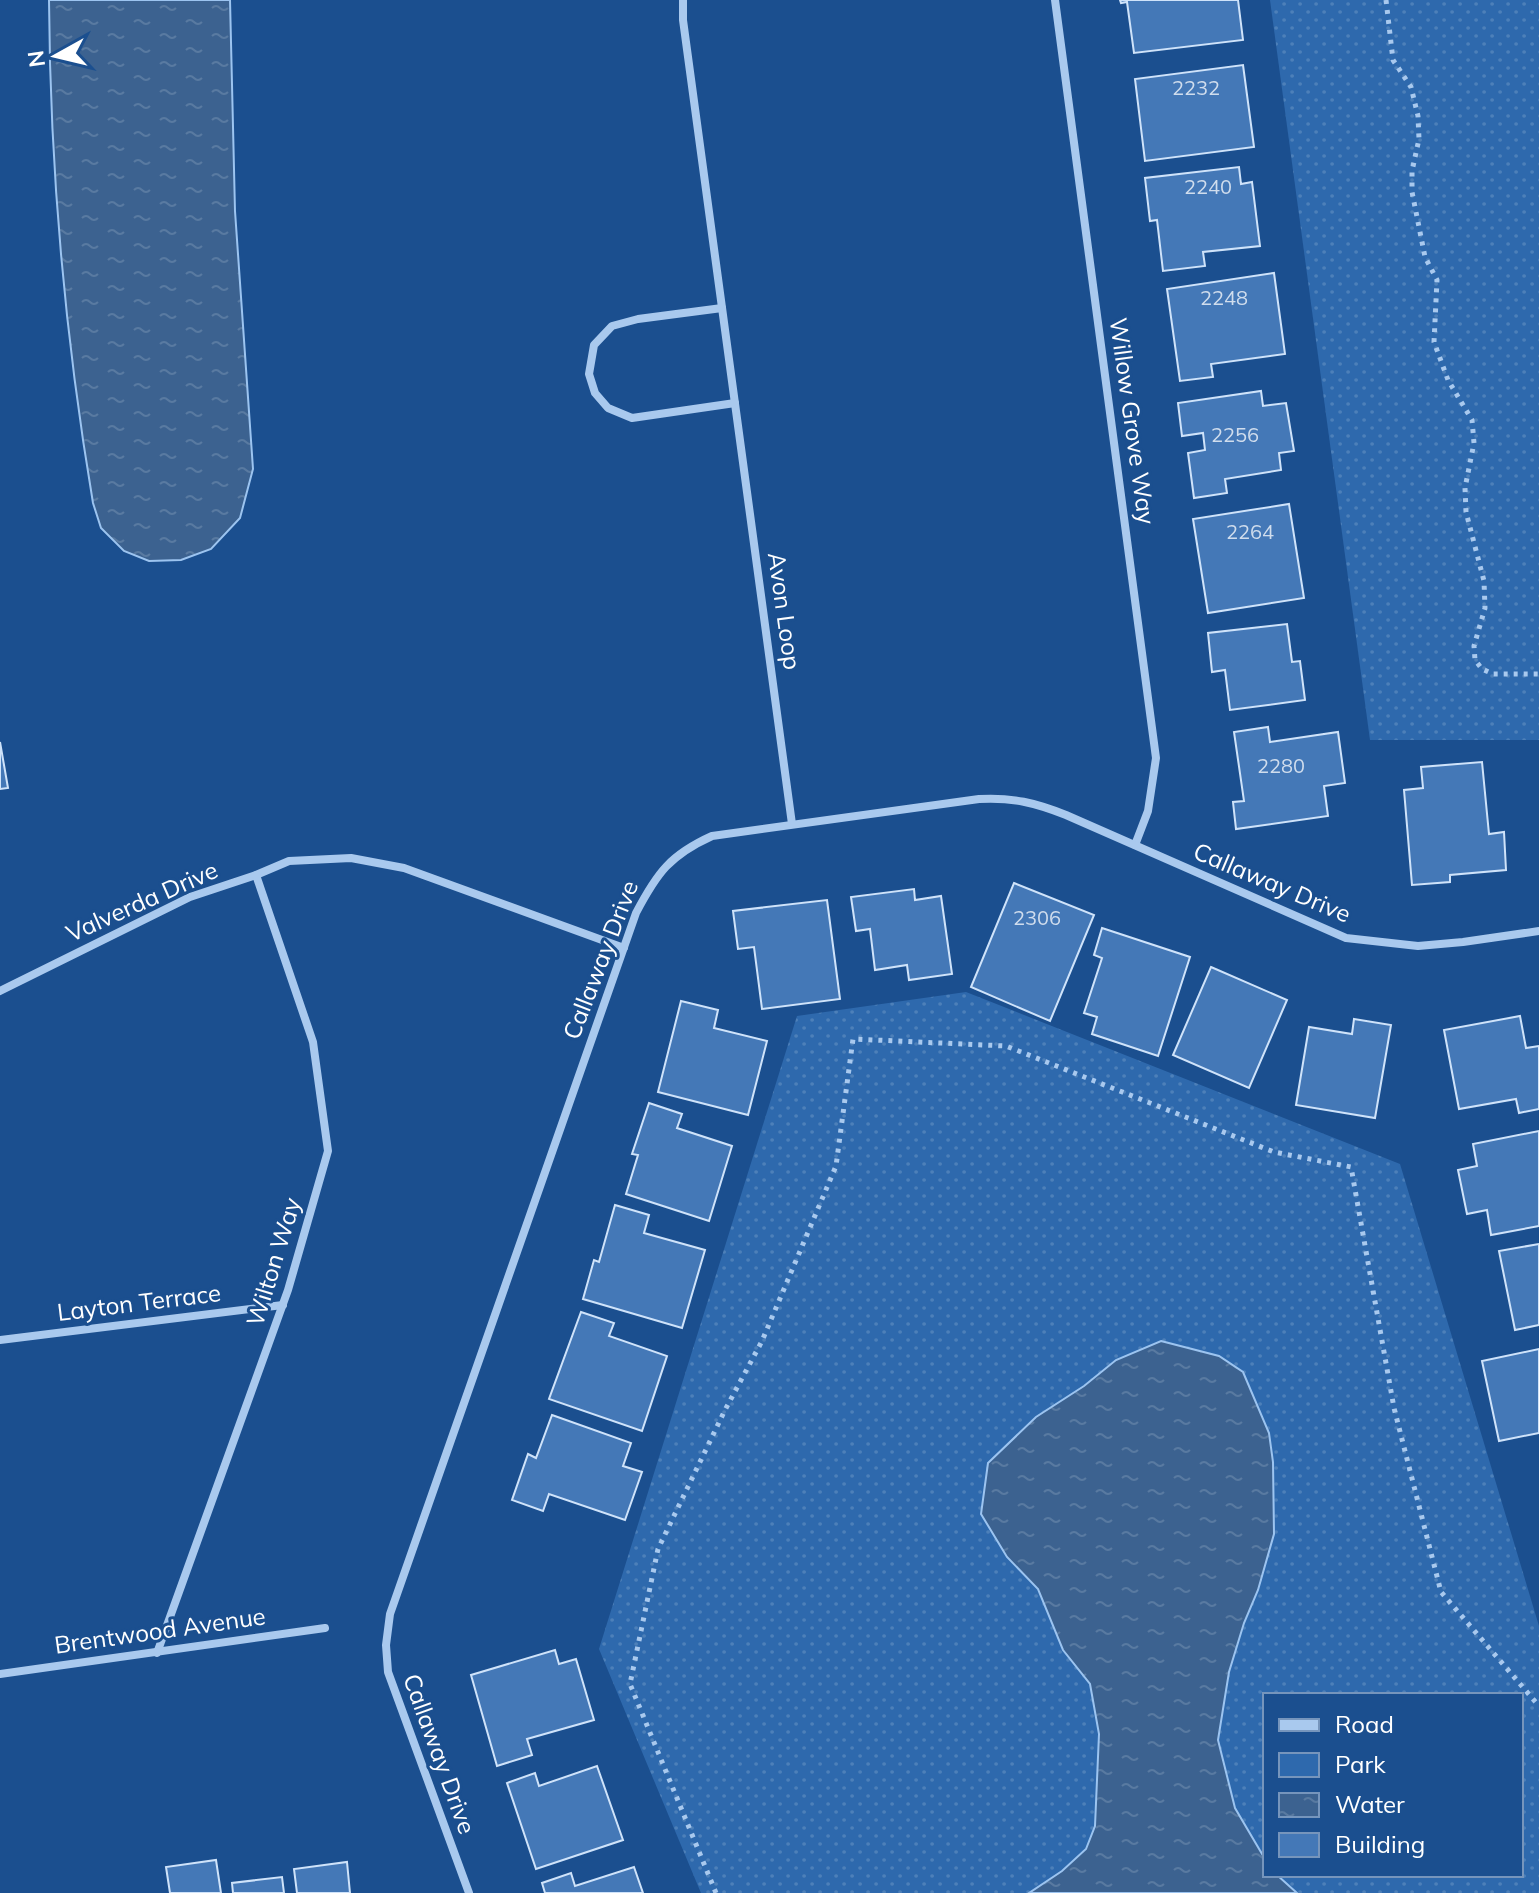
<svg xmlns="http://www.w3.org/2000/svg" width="1539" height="1893" font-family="Mulish,sans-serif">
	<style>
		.green { fill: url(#green-dots); fill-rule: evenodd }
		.water { fill: url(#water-ripples); stroke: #9cc4f0; stroke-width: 2 }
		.building { fill: #4478b7; stroke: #cfe3fa; stroke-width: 2 }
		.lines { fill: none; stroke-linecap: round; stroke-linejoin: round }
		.path { stroke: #a9c9ee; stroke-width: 5; stroke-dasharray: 4 6; stroke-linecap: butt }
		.street { stroke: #a9c9ee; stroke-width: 8 }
		.labels { text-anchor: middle; stroke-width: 6; stroke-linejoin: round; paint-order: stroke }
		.number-label { font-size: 20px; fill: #d0dded }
		.street-label { font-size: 24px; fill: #fff; stroke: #1b4f8f }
	</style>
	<defs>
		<pattern id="green-dots" width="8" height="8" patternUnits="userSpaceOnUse" patternTransform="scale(2)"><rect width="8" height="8" fill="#2e69ad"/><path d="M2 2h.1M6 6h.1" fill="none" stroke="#4d80b9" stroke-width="1.8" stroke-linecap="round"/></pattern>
		<pattern id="water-ripples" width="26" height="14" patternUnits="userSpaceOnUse" patternTransform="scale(2)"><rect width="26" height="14" fill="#3c6290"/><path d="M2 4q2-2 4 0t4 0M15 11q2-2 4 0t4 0" fill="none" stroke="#597aa1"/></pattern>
	</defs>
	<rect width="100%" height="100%" fill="#1b4f8f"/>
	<!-- green -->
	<g class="green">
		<path d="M 1270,0 L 1539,0 L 1539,740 L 1370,740 Z"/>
		<path d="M 966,992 L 1400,1164 L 1539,1626 L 1539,1893 L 701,1893 L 599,1649 L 797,1016 ZM 1265,1695 L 1521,1695 L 1521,1875 L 1265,1875 Z"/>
	</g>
	<!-- water -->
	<g class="water">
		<path d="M 49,0 L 230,0 L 235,211 L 253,469 L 240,518 L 211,549 L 181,560 L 149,561 L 124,551 L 101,528 L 93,503 C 65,337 50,168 49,0 Z"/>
		<path d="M 1161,1341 L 1219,1356 L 1243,1372 L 1269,1433 L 1273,1462 L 1274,1534 L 1258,1590 L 1244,1623 L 1229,1672 L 1218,1740 L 1235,1808 L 1265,1859 L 1265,1875 L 1277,1875 L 1297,1893 L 1029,1893 L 1062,1871 L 1086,1849 L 1095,1826 L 1099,1734 L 1090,1684 L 1063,1650 L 1038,1589 L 1007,1557 L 981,1514 L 988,1463 L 1036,1417 L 1084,1386 L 1116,1360 Z"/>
	</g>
	<!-- building -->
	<g class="building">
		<path d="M 1120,0 L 1238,0 L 1243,40 L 1134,53 L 1127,2 L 1121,3 Z"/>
		<path d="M 1243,65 L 1254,147 L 1145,161 L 1135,79 Z"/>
		<path d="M 1239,167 L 1241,184 L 1252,182 L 1260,246 L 1203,252 L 1205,266 L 1163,271 L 1157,220 L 1150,221 L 1145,178 Z"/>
		<path d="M 1274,273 L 1285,354 L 1211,364 L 1213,377 L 1180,381 L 1167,289 Z"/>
		<path d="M 1261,391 L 1263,406 L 1286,403 L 1294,451 L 1279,453 L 1281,470 L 1225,479 L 1227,493 L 1194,498 L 1188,453 L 1205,450 L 1203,433 L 1182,436 L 1178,403 Z"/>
		<path d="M 1289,504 L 1304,598 L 1208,613 L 1193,519 Z"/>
		<path d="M 1287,624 L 1292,662 L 1300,661 L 1305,700 L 1230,710 L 1225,670 L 1212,672 L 1208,633 Z"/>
		<path d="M 1268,727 L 1270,742 L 1338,732 L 1345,783 L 1324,786 L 1328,816 L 1236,829 L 1233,802 L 1244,801 L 1234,732 Z"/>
		<path d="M 0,742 L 8,788 L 0,789 Z"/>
		<path d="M 1482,762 L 1489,834 L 1504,832 L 1506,870 L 1450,875 L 1450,882 L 1412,885 L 1404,790 L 1423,788 L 1421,767 Z"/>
		<path d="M 1014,883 L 1094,915 L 1050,1021 L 971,987 Z"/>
		<path d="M 914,889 L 915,900 L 941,896 L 952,974 L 909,980 L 907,965 L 875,970 L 870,929 L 856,931 L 851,897 Z"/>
		<path d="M 827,900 L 840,999 L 762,1009 L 754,947 L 738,949 L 733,911 Z"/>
		<path d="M 1102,928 L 1190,957 L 1158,1056 L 1092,1034 L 1097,1017 L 1084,1013 L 1102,958 L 1094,955 Z"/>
		<path d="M 1211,967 L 1287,1000 L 1249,1088 L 1173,1055 Z"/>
		<path d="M 681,1001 L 718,1010 L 714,1028 L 767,1041 L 748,1115 L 658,1092 Z"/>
		<path d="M 1520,1016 L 1526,1048 L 1539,1046 L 1539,1109 L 1519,1113 L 1516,1099 L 1459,1109 L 1444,1030 Z"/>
		<path d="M 1354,1019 L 1391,1025 L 1375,1118 L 1296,1105 L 1309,1027 L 1352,1034 Z"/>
		<path d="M 649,1103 L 682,1114 L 677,1128 L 732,1146 L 709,1221 L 626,1194 L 638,1155 L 632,1154 Z"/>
		<path d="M 1539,1131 L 1539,1226 L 1491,1235 L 1487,1210 L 1467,1214 L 1458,1170 L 1477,1166 L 1473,1144 Z"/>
		<path d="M 615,1205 L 649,1215 L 644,1233 L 705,1250 L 682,1328 L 583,1299 L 594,1260 L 599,1262 Z"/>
		<path d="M 1539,1244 L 1539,1325 L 1515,1330 L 1499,1251 Z"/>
		<path d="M 581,1312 L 614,1323 L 609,1336 L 667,1356 L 642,1431 L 549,1399 Z"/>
		<path d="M 1539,1349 L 1539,1433 L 1499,1441 L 1482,1361 Z"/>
		<path d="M 552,1415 L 631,1443 L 623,1466 L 642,1472 L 625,1520 L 549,1494 L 543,1511 L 512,1500 L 528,1454 L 536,1458 Z"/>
		<path d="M 555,1650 L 559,1664 L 576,1659 L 594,1720 L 527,1739 L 532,1755 L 497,1766 L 471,1675 Z"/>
		<path d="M 597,1766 L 623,1840 L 536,1869 L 507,1783 L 535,1773 L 539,1786 Z"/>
		<path d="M 216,1860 L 221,1893 L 170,1893 L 166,1867 Z"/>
		<path d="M 347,1862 L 350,1893 L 297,1893 L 294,1869 Z"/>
		<path d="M 634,1867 L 643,1893 L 545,1893 L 542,1883 L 571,1873 L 575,1886 Z"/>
		<path d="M 282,1877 L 284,1893 L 233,1893 L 232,1883 Z"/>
	</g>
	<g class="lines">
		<!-- path -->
		<g class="path">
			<path d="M 1386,0 L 1393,60 L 1411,87 L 1418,116 L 1419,139 L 1412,171 L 1412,192 L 1425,257 L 1437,280 L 1434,342 L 1448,380 L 1472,420 L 1474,443 L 1465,488 L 1466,512 L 1484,581 L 1485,608 L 1474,646 L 1475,660 L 1482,669 L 1493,674 L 1539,674"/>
			<path d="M 716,1893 L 630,1684 L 658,1549 L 725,1410 L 762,1341 L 836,1166 L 853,1039 L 1006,1046 L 1274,1152 L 1351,1167 L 1394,1408 L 1441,1592 L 1539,1706"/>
		</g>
		<!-- street -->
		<g class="street">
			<path d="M 683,0 L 683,20 L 792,824"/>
			<path d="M 1055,0 L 1156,758 L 1148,811 L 1135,845"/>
			<path d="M 722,308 L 638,319 L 612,326 L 594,345 L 589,374 L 595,393 L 608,408 L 632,418 L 735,403"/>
			<path d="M 0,991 L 190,897 L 256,875 L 289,861 L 351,858 L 404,868 L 624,948"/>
			<path d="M 0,1340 L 283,1305"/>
			<path d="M 157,1653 L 288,1290 L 328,1151 L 313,1042 L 256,875"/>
			<path d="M 0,1674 L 325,1628"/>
			<path d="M 469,1893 L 388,1672 L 386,1645 L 390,1614 L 636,913 C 657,873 670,855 712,836 L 979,799 C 1012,797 1036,803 1066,815 L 1346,938 L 1418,946 L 1463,942 L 1539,931"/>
		</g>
	</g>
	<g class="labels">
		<!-- number labels -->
		<g class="number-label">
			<text x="1196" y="95">2232</text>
			<text x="1208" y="194">2240</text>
			<text x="1224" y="305">2248</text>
			<text x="1235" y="442">2256</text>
			<text x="1250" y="539">2264</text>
			<text x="1281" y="773">2280</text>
			<text x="1037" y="925">2306</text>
		</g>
		<!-- street labels -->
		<g class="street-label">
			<text transform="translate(1132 421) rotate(82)" y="8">Willow Grove Way</text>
			<text transform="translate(784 611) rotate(82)" y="8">Avon Loop</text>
			<text transform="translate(1272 883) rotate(23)" y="8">Callaway Drive</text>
			<text transform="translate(142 902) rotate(-24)" y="8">Valverda Drive</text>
			<text transform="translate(601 960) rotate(-69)" y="8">Callaway Drive</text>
			<text transform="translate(274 1262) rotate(-73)" y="8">Wilton Way</text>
			<text transform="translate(139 1303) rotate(-7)" y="8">Layton Terrace</text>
			<text transform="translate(160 1631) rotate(-8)" y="8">Brentwood Avenue</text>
			<text transform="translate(439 1754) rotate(70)" y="8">Callaway Drive</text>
		</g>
	</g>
	<!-- legend -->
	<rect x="1263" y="1693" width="260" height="184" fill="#1b4f8f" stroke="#7695bc" stroke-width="2"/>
	<rect x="1279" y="1719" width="40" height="12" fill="#a9c9ee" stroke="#7695bc" stroke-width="2"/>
	<text x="1335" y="1733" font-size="24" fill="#ffffff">Road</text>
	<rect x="1279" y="1753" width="40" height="24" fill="#2e69ad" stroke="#7695bc" stroke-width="2"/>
	<text x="1335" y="1773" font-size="24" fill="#ffffff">Park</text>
	<rect x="1279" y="1793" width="40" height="24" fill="url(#water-ripples)" stroke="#7695bc" stroke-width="2"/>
	<text x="1335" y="1813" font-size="24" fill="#ffffff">Water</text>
	<rect x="1279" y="1833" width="40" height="24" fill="#4478b7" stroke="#7695bc" stroke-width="2"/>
	<text x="1335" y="1853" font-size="24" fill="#ffffff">Building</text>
	<!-- north arrow -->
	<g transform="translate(56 56) rotate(262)" stroke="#1b4f8f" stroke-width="6" paint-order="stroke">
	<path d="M0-6L14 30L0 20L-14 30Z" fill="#ffffff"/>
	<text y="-12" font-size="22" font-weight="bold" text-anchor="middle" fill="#ffffff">N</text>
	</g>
</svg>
